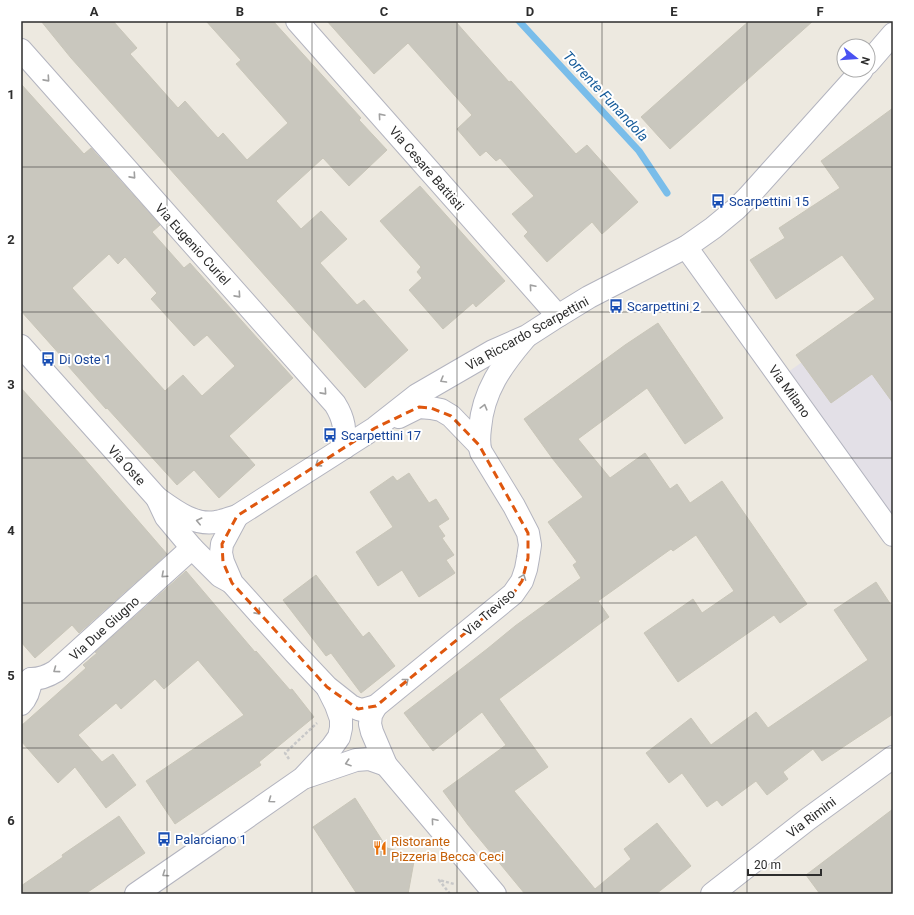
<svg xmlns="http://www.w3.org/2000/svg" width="914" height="915" font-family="Roboto,sans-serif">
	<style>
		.industrial { fill: #e3e0e7 }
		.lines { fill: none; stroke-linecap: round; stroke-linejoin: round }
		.stream { stroke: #79bdea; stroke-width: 7 }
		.building { fill: #c9c7be; stroke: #c9c6b9; fill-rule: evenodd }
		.minor-casing { stroke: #b3b4bf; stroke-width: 24 }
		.path { stroke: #c8c8c8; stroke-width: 2.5; stroke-dasharray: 3 2; stroke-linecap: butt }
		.minor { stroke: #fff; stroke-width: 22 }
		.oneway { stroke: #a0a0a0 }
		.marked { fill: none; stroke: #df570e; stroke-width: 3; stroke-dasharray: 8 5; stroke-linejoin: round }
		.grid { fill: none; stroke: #2d2d2d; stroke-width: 1; stroke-opacity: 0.55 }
		.labels { text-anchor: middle; stroke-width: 4; stroke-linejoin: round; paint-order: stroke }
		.street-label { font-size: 13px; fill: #2d2d2d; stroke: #fff }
		.transit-label { font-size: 13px; fill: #164399; stroke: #fff; text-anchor: start }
		.food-label { font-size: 13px; fill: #c56008; stroke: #fff; text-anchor: start }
		.water-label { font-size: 14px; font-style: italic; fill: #145a99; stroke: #fff }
		.neatline { fill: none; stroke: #2d2d2d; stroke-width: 1.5 }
		.grid-label { font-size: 13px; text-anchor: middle; font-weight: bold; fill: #2d2d2d }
	</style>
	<rect width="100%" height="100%" fill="#ede9e0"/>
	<!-- industrial -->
	<path class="industrial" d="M 893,298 L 893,546 L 781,377 Z"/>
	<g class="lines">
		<!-- stream -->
		<path class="stream" d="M 519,21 L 639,151 L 667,193"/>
	</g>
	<!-- building -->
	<g class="building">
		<path d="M 41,21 L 113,21 L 137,48 L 130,54 L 178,108 L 185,101 L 218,138 L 223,133 L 247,160 L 288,123 L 236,64 L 241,60 L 206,21 L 273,21 L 361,118 L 359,120 L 387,150 L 349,186 L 323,158 L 276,201 L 301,229 L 321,211 L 347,239 L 320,263 L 357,305 L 364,300 L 408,350 L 365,388 L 71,58 Z"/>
		<path d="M 327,21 L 455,21 L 509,82 L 511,81 L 576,154 L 587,145 L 638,202 L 602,234 L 592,222 L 547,262 L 524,236 L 528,232 L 512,214 L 534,196 L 500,158 L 496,161 L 486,151 L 480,156 L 457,129 L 472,115 L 408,43 L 374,74 Z"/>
		<path d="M 749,21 L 813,21 L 670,149 L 641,117 Z"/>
		<path d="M 21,84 L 84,154 L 91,148 L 160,225 L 152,232 L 184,268 L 190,263 L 293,378 L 229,436 L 255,465 L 219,498 L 194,470 L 177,485 L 107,408 L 106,409 L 61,358 L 62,357 L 21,311 ZM 109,254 L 118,264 L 125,257 L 157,293 L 151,299 L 194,346 L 207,335 L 235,366 L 202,396 L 183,375 L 165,391 L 72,288 Z"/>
		<path d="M 893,108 L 893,403 L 872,374 L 831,403 L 796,355 L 875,299 L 842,255 L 776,299 L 750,260 L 785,238 L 779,228 L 840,188 L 821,161 Z"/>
		<path d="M 420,186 L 505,281 L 476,307 L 473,303 L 443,329 L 409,290 L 422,278 L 417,272 L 421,267 L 380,221 Z"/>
		<path d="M 658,323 L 723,418 L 685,444 L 647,388 L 578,439 L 610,478 L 645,453 L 670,489 L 677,484 L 690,503 L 722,481 L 807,604 L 780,623 L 774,615 L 678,682 L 644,633 L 693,599 L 702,613 L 734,591 L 696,535 L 673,551 L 671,549 L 598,601 L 609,617 L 499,699 L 548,767 L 514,791 L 595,889 L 631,859 L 624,849 L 657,823 L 691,866 L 656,894 L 525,894 L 468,825 L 443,791 L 506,745 L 482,712 L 433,751 L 404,713 L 487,649 L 515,626 L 581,578 L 573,565 L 577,562 L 548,522 L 583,497 L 552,458 L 524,419 L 625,345 Z"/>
		<path d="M 21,388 L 83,457 L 167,554 L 79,633 L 72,625 L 35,658 L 21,642 Z"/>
		<path d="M 409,473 L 429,503 L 436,499 L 449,519 L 438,526 L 445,536 L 442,538 L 454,555 L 446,560 L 455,573 L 419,597 L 402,570 L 378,586 L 356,552 L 393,527 L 370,492 L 393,476 L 397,481 Z"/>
		<path d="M 186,571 L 255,652 L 256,651 L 290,690 L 292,689 L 314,717 L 259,762 L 261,765 L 175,824 L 146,781 L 244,715 L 198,660 L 164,689 L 155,679 L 121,709 L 116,703 L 78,735 L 102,762 L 113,754 L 136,785 L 106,808 L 75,767 L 58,783 L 21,741 L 21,726 L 86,668 L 83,665 L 97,653 L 95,652 Z"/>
		<path d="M 316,575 L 363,637 L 369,632 L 395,666 L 361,693 L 331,653 L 326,656 L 283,600 Z"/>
		<path d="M 876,582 L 893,608 L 893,714 L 822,761 L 813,749 L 783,772 L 788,779 L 767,795 L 756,781 L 722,806 L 717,800 L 707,807 L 682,773 L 669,783 L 646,753 L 691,718 L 711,745 L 756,712 L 768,728 L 868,660 L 834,610 Z"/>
		<path d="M 355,798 L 387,848 L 415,856 L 408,894 L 357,894 L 313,827 Z"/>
		<path d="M 893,809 L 893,894 L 820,894 L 806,875 Z"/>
		<path d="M 119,816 L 145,853 L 85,894 L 21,894 L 21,886 L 63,857 L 62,855 Z"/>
	</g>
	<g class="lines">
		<defs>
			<g id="minor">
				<path d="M 297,21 L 558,316"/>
				<path d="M 21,50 L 335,404 C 345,420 345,430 344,448"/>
				<path d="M 868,63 L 893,34"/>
				<path d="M 686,247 L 893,535"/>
				<path d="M 21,346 L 157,498 L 166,517 L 192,548 L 220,576 L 231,582"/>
				<path d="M 399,417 L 419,407 L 431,408 L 441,410 L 451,416 L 479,445"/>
				<path d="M 157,498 C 174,510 194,526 216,522 C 223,521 230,518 237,516 L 375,428 L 417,395 L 493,351 L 527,336 L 558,316 L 589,297 L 686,247 L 713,228 L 736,209 L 748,197 L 862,70"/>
				<path d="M 237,516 L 222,544 L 221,553 L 223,562 L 232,583 L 294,652 L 327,687 L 351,706 L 358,709 L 362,710 L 376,706 L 513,594 L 522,581 L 526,569 L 528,558 L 530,545 L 528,533 L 514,506 L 481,452 C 478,444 479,436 480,428 C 483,391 502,365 525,338"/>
				<path d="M 31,679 C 41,679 48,676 56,671 L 192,548"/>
				<path d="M 21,704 C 28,697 30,689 31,679"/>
				<path d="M 376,706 L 371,715 L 370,724 L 372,732 L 386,765 L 495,894"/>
				<path d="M 306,777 L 356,760 L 369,759 L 386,765"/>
				<path d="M 136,894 L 207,845 L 303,778 L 332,747 L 339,737 L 341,728 L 341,719 L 336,705 L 328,689"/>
				<path d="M 712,894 L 808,819 L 893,757"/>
			</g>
		</defs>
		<!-- minor casing -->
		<use href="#minor" class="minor-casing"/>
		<!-- path -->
		<g class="path">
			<path d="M 289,759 L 285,753 L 317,723"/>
			<path d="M 450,894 L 439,880 L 454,884"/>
		</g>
		<!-- minor -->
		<use href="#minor" class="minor"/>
	</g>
	<!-- one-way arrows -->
	<defs><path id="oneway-chevron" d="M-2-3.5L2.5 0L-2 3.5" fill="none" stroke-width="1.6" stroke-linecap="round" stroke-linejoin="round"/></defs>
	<g class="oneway">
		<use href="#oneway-chevron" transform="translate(47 79) rotate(48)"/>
		<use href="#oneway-chevron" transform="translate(381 116) rotate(-131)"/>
		<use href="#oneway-chevron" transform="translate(133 176) rotate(48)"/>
		<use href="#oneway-chevron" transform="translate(532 287) rotate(-131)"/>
		<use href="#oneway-chevron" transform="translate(238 295) rotate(48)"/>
		<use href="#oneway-chevron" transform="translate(443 380) rotate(150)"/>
		<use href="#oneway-chevron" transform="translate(324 392) rotate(48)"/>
		<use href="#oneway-chevron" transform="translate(484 407) rotate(-75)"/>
		<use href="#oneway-chevron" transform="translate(318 464) rotate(147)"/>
		<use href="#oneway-chevron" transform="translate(199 521) rotate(-167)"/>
		<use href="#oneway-chevron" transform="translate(164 575) rotate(138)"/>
		<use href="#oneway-chevron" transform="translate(523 577) rotate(-69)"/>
		<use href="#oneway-chevron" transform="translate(258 612) rotate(48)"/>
		<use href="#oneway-chevron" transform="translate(56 670) rotate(144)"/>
		<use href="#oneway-chevron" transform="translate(406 681) rotate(-39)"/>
		<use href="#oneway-chevron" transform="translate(348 763) rotate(162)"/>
		<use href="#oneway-chevron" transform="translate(271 800) rotate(145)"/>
		<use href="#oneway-chevron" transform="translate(434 821) rotate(-130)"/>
		<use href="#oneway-chevron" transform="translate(165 874) rotate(146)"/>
	</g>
	<!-- marked area -->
	<path class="marked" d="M 419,407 L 431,408 L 451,416 L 479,445 L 528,533 L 528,558 L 522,581 L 513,594 L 376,706 L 358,709 L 327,687 L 232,583 L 223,562 L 222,544 L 237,516 L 375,428 Z"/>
	<!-- grid -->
	<path class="grid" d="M 167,21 L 167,894M 312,21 L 312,894M 457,21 L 457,894M 602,21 L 602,894M 747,21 L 747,894M 21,167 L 893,167M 21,312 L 893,312M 21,458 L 893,458M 21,603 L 893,603M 21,748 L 893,748"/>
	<!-- icons -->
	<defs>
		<symbol id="bus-bare" viewBox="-9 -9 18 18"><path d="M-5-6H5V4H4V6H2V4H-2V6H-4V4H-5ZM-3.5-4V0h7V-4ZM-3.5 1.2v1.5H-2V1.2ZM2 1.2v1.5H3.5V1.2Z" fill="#1a4fb4" stroke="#fff" stroke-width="2.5" paint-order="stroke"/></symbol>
		<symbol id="restaurant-bare" viewBox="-9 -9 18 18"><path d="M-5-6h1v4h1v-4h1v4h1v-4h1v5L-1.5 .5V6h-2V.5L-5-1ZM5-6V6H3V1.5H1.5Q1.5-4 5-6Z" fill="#e8710a" stroke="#fff" stroke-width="2.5" paint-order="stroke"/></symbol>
	</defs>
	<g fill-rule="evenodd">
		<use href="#bus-bare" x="708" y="191" width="20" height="20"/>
		<use href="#bus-bare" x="606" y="296" width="20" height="20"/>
		<use href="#bus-bare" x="38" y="349" width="20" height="20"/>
		<use href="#bus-bare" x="320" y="425" width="20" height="20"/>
		<use href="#bus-bare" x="154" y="829" width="20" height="20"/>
		<use href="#restaurant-bare" x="370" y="838" width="20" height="20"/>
	</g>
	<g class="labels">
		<!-- street labels -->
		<g class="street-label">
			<text transform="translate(427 168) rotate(49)" y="5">Via Cesare Battisti</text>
			<text transform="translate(193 244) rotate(48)" y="5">Via Eugenio Curiel</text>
			<text transform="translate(527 333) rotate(-29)" y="5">Via Riccardo Scarpettini</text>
			<text transform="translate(790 391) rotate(54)" y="5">Via Milano</text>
			<text transform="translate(127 465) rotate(48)" y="5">Via Oste</text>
			<text transform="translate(489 612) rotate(-41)" y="5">Via Treviso</text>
			<text transform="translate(104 628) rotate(-42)" y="5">Via Due Giugno</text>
			<text transform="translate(811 817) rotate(-37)" y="5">Via Rimini</text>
		</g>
		<!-- transit labels -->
		<g class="transit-label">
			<text x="729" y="206">Scarpettini 15</text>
			<text x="627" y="311">Scarpettini 2</text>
			<text x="59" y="364">Di Oste 1</text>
			<text x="341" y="440">Scarpettini 17</text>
			<text x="175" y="844">Palarciano 1</text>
		</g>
		<!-- food labels -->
		<g class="food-label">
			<text x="391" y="846">Ristorante<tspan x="391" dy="15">Pizzeria Becca Ceci</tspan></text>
		</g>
		<!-- water labels -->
		<g class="water-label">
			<text transform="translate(606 96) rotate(47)" y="5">Torrente Funandola</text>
		</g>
	</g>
	<!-- border -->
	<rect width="914" height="915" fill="none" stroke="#ffffff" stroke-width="44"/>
	<!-- north arrow -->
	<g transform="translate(856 58) rotate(107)"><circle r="19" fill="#ffffff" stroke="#ababab"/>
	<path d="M0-3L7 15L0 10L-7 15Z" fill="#4952f2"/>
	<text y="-6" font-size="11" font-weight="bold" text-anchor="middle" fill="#2d2d2d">N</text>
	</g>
	<!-- scale -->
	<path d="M748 869v6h73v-6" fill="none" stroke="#2d2d2d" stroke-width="2"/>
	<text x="754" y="869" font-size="12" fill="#2d2d2d" stroke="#ffffff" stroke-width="3" paint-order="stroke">20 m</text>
	<rect x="22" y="22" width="870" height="871" class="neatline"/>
	<g class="grid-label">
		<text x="94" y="16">A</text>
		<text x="240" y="16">B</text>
		<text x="384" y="16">C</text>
		<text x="530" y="16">D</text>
		<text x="674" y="16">E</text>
		<text x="820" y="16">F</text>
		<text x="11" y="99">1</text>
		<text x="11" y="244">2</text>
		<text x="11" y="389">3</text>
		<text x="11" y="535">4</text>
		<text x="11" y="680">5</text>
		<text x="11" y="825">6</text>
	</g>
</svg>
